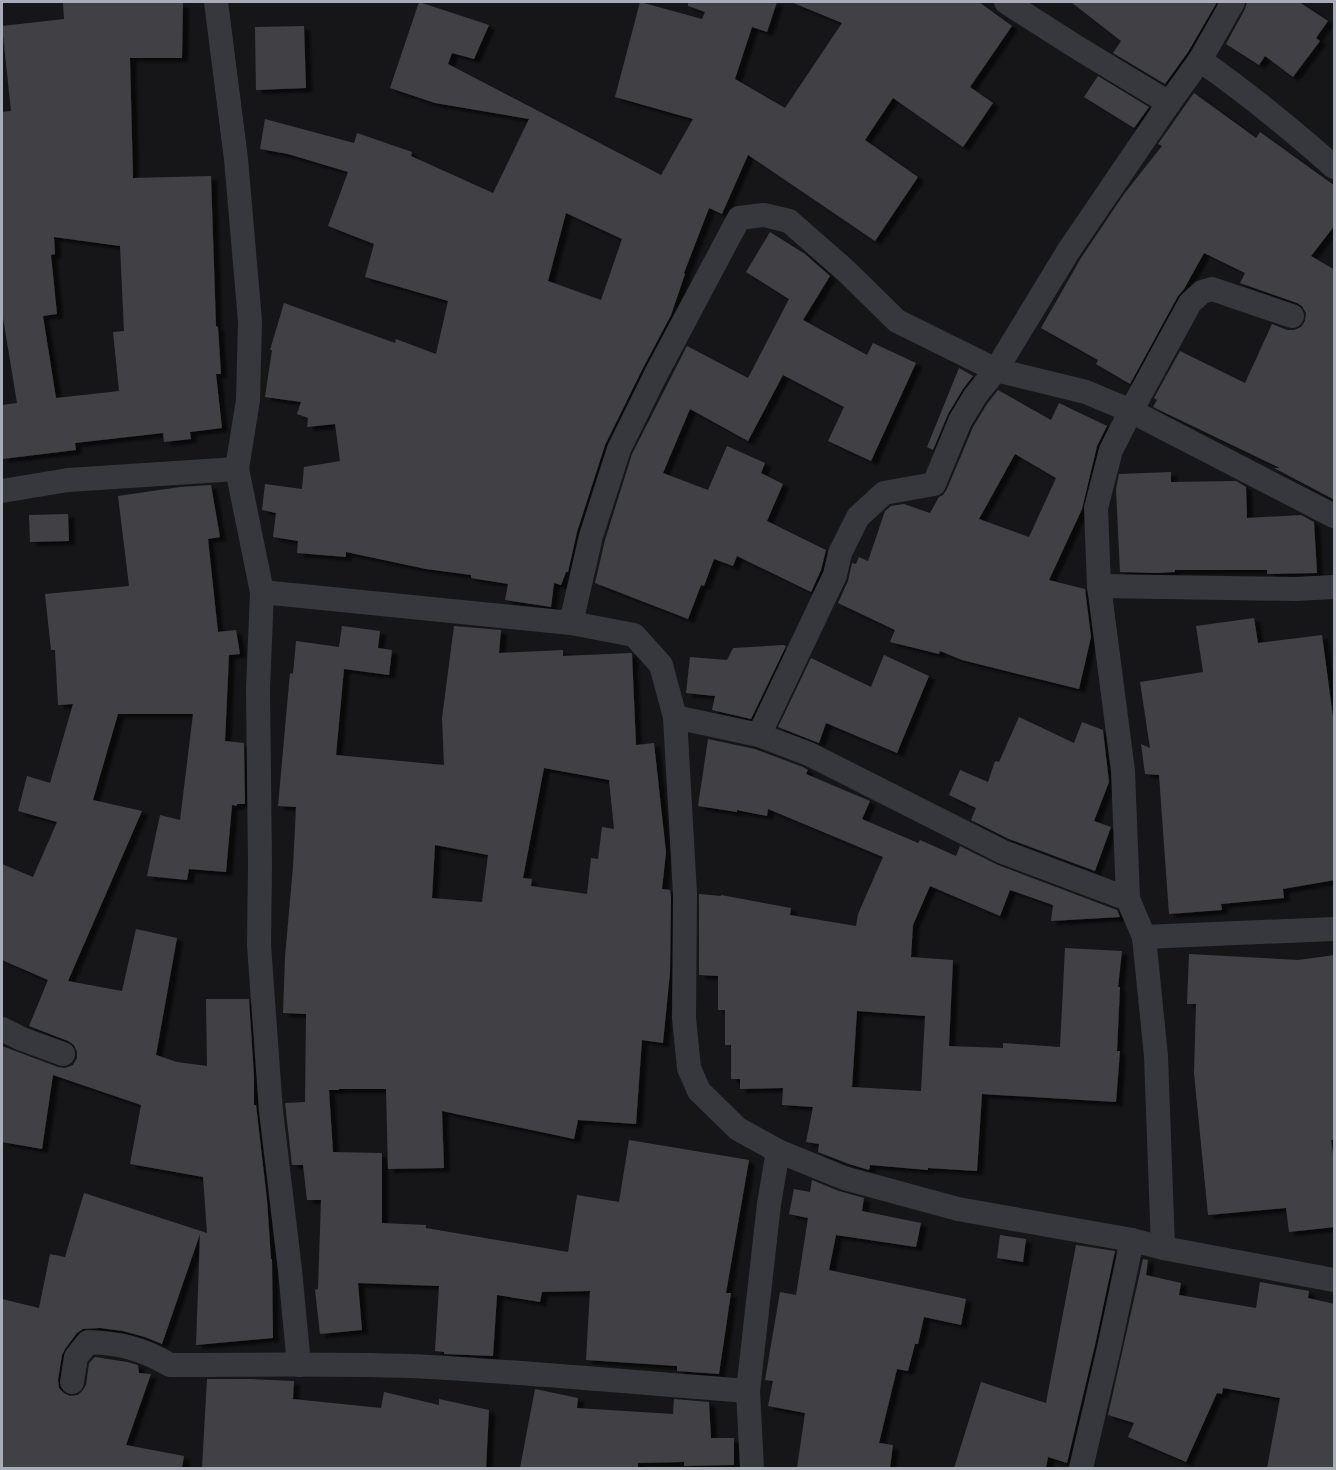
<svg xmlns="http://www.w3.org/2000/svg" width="1336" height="1470" font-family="'Nunito Sans',sans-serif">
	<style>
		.building { fill: #404145; fill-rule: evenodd; filter: url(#shadow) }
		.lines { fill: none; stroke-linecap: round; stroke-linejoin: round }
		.minor { stroke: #37383d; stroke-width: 24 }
	</style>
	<defs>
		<filter id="shadow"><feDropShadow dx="6" dy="4" stdDeviation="1.5" flood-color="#0009"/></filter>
	</defs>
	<rect width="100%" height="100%" fill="#161618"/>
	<!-- building -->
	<g class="building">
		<path d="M 63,2 L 183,3 L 182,58 L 130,58 L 133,178 L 211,176 L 216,326 L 218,327 L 221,374 L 216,374 L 222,428 L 190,432 L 191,439 L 164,442 L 163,433 L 75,443 L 76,450 L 2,459 L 2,405 L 17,403 L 2,312 L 2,112 L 11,111 L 2,26 L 64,19 ZM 54,237 L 120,246 L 124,331 L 113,332 L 119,391 L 56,398 L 43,316 L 57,314 L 51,255 L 55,254 Z"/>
		<path d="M 419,2 L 489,25 L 474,59 L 452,53 L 448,64 L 661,175 L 693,119 L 615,97 L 640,2 L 702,19 L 705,12 L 688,6 L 688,2 L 777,2 L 767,32 L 752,27 L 735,79 L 785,108 L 842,23 L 791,2 L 979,2 L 1012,26 L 970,87 L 993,103 L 963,147 L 893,98 L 865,140 L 918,177 L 875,241 L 748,155 L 722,214 L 709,208 L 684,273 L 685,274 L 671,315 L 643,368 L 605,445 L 577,532 L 568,572 L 566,572 L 561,585 L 554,583 L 551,607 L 505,600 L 508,584 L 471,578 L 471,575 L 426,569 L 346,552 L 346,557 L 297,553 L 298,541 L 273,537 L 276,513 L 262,510 L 265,484 L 302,489 L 304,467 L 340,461 L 335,424 L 307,427 L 308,418 L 297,414 L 301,402 L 265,397 L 272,350 L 270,350 L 284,303 L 395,343 L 396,339 L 436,354 L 448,301 L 365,277 L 374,244 L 328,226 L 348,172 L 288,154 L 260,149 L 265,119 L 354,143 L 357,133 L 412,152 L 411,156 L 493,193 L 529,119 L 435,103 L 390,88 ZM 566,213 L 622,239 L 601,300 L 548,281 Z"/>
		<path d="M 1071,2 L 1217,2 L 1188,52 L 1165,84 L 1113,53 L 1121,41 Z"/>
		<path d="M 1247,2 L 1299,2 L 1328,21 L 1316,38 L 1320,41 L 1293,77 L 1265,56 L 1259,65 L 1226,44 L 1245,9 Z"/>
		<path d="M 304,26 L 306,88 L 256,90 L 255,27 Z"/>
		<path d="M 1098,76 L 1149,107 L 1134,128 L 1084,97 Z"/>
		<path d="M 1194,93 L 1256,138 L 1260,132 L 1335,186 L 1335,225 L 1311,256 L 1335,270 L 1335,500 L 1274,468 L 1280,468 L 1153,407 L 1157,400 L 1154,398 L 1180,351 L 1245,383 L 1272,324 L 1287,330 L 1294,330 L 1301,327 L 1305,321 L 1306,313 L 1302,306 L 1297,303 L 1240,283 L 1245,273 L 1204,253 L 1184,289 L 1178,296 L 1130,384 L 1096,364 L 1098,360 L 1041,328 L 1081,258 L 1124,194 L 1162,146 L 1158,144 Z"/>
		<path d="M 770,232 L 805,254 L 830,276 L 803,320 L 867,355 L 873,343 L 916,363 L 871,461 L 828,441 L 844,407 L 783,375 L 748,441 L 690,409 L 663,473 L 708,490 L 727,446 L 765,463 L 761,473 L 783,484 L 767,521 L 826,550 L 821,570 L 811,592 L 737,556 L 733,566 L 714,559 L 704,586 L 701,585 L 688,619 L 595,583 L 605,540 L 632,454 L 687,346 L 748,378 L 789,299 L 746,272 Z"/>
		<path d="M 959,368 L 973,376 L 963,389 L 948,414 L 933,450 L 927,447 Z"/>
		<path d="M 998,390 L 1051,420 L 1059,403 L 1107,426 L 1097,446 L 1082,509 L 1049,580 L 1085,589 L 1091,637 L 1079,689 L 962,660 L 940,651 L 939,654 L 890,642 L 895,630 L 838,603 L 848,581 L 852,563 L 856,564 L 859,557 L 868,561 L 885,511 L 891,506 L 904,504 L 930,513 L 939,497 L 943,495 L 947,489 L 973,427 L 987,404 ZM 1015,454 L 1056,478 L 1029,537 L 979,519 Z"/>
		<path d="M 1171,472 L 1171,482 L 1236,481 L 1246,487 L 1247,518 L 1301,515 L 1314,522 L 1317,573 L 1267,574 L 1267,570 L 1175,570 L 1175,572 L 1157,573 L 1120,572 L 1116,489 L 1119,474 Z"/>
		<path d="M 211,485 L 220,537 L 208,539 L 218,632 L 236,630 L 240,654 L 229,655 L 225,741 L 244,743 L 245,804 L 237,804 L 237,806 L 232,805 L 226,872 L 189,869 L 187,880 L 147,876 L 160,815 L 180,820 L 193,714 L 118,714 L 93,800 L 142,811 L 68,981 L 122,991 L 136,929 L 177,938 L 156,1055 L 177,1062 L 207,1066 L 206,999 L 249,999 L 254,1077 L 254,1105 L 256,1105 L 267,1200 L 271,1259 L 272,1259 L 273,1338 L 196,1345 L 200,1234 L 162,1344 L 145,1337 L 123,1331 L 100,1328 L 83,1329 L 77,1333 L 65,1349 L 62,1355 L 58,1380 L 59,1388 L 64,1393 L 70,1396 L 78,1395 L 83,1390 L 86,1385 L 89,1363 L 95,1357 L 127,1362 L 138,1365 L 139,1373 L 151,1374 L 126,1445 L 184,1456 L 182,1468 L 2,1468 L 2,1299 L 39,1308 L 50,1254 L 65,1257 L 84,1193 L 207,1233 L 203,1177 L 130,1164 L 141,1105 L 53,1075 L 42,1149 L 2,1142 L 2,1046 L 58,1067 L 65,1068 L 73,1065 L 77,1058 L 77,1052 L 74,1045 L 68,1041 L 29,1026 L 48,980 L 2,960 L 2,864 L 33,877 L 57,822 L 18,811 L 27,776 L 50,783 L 73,704 L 58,705 L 55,650 L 51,650 L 45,594 L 129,586 L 118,496 L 180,487 Z"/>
		<path d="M 68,514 L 69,541 L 30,542 L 29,515 Z"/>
		<path d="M 1254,618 L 1258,643 L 1322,635 L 1335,732 L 1335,880 L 1283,889 L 1284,898 L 1221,904 L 1222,910 L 1169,914 L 1159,775 L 1145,774 L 1141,744 L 1150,748 L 1140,682 L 1203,672 L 1196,626 Z"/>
		<path d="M 342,626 L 380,631 L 378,648 L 392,650 L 389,675 L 344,669 L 336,755 L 444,765 L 442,718 L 454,626 L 501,630 L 499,653 L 563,650 L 563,656 L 631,653 L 632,654 L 636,745 L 654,743 L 666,852 L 662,889 L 670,890 L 671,898 L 670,972 L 663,1043 L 642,1040 L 636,1124 L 578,1120 L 574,1139 L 442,1111 L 444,1168 L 388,1169 L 386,1089 L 339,1089 L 339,1090 L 329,1090 L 333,1152 L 382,1153 L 382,1223 L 426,1225 L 426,1228 L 568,1252 L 577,1195 L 619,1202 L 629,1140 L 749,1160 L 726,1293 L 731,1293 L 719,1374 L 677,1371 L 677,1366 L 586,1360 L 590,1291 L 542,1292 L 540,1302 L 497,1295 L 493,1356 L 444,1354 L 444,1352 L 435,1351 L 439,1286 L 358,1283 L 362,1330 L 320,1334 L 315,1290 L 318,1289 L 321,1200 L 307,1200 L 303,1165 L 292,1165 L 285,1103 L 305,1102 L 306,1014 L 283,1013 L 285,957 L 293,867 L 296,807 L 278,806 L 290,673 L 293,674 L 296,641 L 339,647 ZM 544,768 L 609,780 L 614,829 L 602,827 L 598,859 L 591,858 L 587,894 L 531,886 L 532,879 L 523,878 ZM 435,845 L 488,855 L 482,902 L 432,898 Z"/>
		<path d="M 783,645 L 786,646 L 751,719 L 712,710 L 715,696 L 686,693 L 690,657 L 727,660 L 733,648 Z"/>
		<path d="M 884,655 L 929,676 L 897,753 L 826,723 L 819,743 L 778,727 L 811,658 L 871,687 Z"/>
		<path d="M 1019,717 L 1074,743 L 1082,722 L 1103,730 L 1109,782 L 1094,821 L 1111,827 L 1095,871 L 1009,839 L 971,820 L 976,808 L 949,795 L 960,770 L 988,782 L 995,761 L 999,762 Z"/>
		<path d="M 708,739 L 755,749 L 803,767 L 808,770 L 806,774 L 870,801 L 862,819 L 918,843 L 920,840 L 956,856 L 960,846 L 998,865 L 1117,910 L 1120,917 L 1051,921 L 1053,905 L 1010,890 L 1000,916 L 930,886 L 913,925 L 911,957 L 953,960 L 949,1046 L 1003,1048 L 1003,1043 L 1060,1047 L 1065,948 L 1122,951 L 1118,987 L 1120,987 L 1117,1051 L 1120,1051 L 1116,1102 L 982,1094 L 977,1171 L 928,1168 L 928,1170 L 870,1165 L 869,1170 L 849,1164 L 818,1152 L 819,1144 L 806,1142 L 813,1107 L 782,1105 L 783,1088 L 740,1089 L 740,1079 L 731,1079 L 731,1045 L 725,1045 L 725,1010 L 718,1010 L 718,976 L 699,975 L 699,894 L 721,896 L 721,895 L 791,908 L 790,915 L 856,926 L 858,914 L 883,857 L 768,809 L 767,816 L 737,810 L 737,812 L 698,806 ZM 857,1011 L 925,1016 L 921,1091 L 852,1087 Z"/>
		<path d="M 1189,954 L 1298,960 L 1335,955 L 1335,1140 L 1331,1140 L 1335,1169 L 1335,1227 L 1289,1232 L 1286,1208 L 1208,1215 L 1194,1073 L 1196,1004 L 1187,1004 Z"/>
		<path d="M 812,1180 L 839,1191 L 864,1198 L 862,1211 L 921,1223 L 916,1247 L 836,1235 L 829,1270 L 966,1299 L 961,1325 L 924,1317 L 918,1344 L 915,1344 L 908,1371 L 897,1369 L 879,1443 L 893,1445 L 890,1468 L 797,1468 L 805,1413 L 768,1406 L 773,1381 L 765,1380 L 780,1292 L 796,1295 L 808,1218 L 789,1214 L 794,1189 L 810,1192 Z"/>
		<path d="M 1000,1235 L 1026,1239 L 1023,1262 L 997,1258 Z"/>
		<path d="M 1076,1245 L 1115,1251 L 1095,1345 L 1067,1463 L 1048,1457 L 1046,1468 L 954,1468 L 981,1382 L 1046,1403 Z"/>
		<path d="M 1143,1259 L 1148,1260 L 1146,1275 L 1181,1283 L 1179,1295 L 1256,1308 L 1260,1282 L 1309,1291 L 1308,1298 L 1335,1304 L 1335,1468 L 1267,1468 L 1280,1398 L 1223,1388 L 1222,1394 L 1217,1393 L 1186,1462 L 1128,1437 L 1134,1423 L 1108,1415 Z"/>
		<path d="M 207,1379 L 248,1379 L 294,1381 L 293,1399 L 381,1408 L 384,1392 L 439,1405 L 439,1399 L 489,1410 L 486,1468 L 202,1468 Z"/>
		<path d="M 535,1389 L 578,1398 L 577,1408 L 673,1414 L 674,1399 L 709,1402 L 711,1438 L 734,1438 L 734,1465 L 684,1466 L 684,1462 L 638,1463 L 638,1468 L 520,1468 Z"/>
	</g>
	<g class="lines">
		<!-- minor -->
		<g class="minor">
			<path d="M 216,2 L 236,159 L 250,321 L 248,400 L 237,469 L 262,592 L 258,689 L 260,865 L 259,945 L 271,1111 L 290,1270 L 299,1365"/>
			<path d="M 1006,2 L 1078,48 L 1169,103"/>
			<path d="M 1200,60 C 1247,93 1291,129 1334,167"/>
			<path d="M 2,491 L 68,480 L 237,469"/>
			<path d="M 1099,586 L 1295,589 L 1334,587"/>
			<path d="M 262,592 L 571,623 L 634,635 L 661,665 L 675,717 L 685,894 L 684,1018 L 689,1068 L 699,1091 L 738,1129 L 778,1151 L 844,1178 L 958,1209 L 1132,1240 L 1163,1248 L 1334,1280"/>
			<path d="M 571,623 L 591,536 L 619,449 L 656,374 L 739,218 L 764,215 L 789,221 L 845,270 L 897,321 L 996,370 L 1086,392 L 1131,411 L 1334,516"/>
			<path d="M 675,717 L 759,735 L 809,754 L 1003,852 L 1128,899"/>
			<path d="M 759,735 L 835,575 L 840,553 L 858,517 L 884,493 L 934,484 L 960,421 L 975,396 L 996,370 L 1069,250 L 1169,103 L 1200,60 L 1233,2"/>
			<path d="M 1144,937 L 1334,929"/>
			<path d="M 2,1029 L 22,1039 L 63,1054"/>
			<path d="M 1163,1248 L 1156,1056 L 1144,937 L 1128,899 L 1123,771 L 1099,586 L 1096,508 L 1111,450 L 1131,411 L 1190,303 L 1202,292 L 1212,289 L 1292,316"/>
			<path d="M 72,1382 L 76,1357 L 88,1342 C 120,1343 143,1349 170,1365 C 257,1365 344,1363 430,1367 C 536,1373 642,1383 748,1391"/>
			<path d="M 752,1468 L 748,1391 L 769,1204 L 778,1151"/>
			<path d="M 1081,1468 L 1109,1348 L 1132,1240"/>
		</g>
	</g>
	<!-- border -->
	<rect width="1336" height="1470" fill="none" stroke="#a8adb8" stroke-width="6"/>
</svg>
